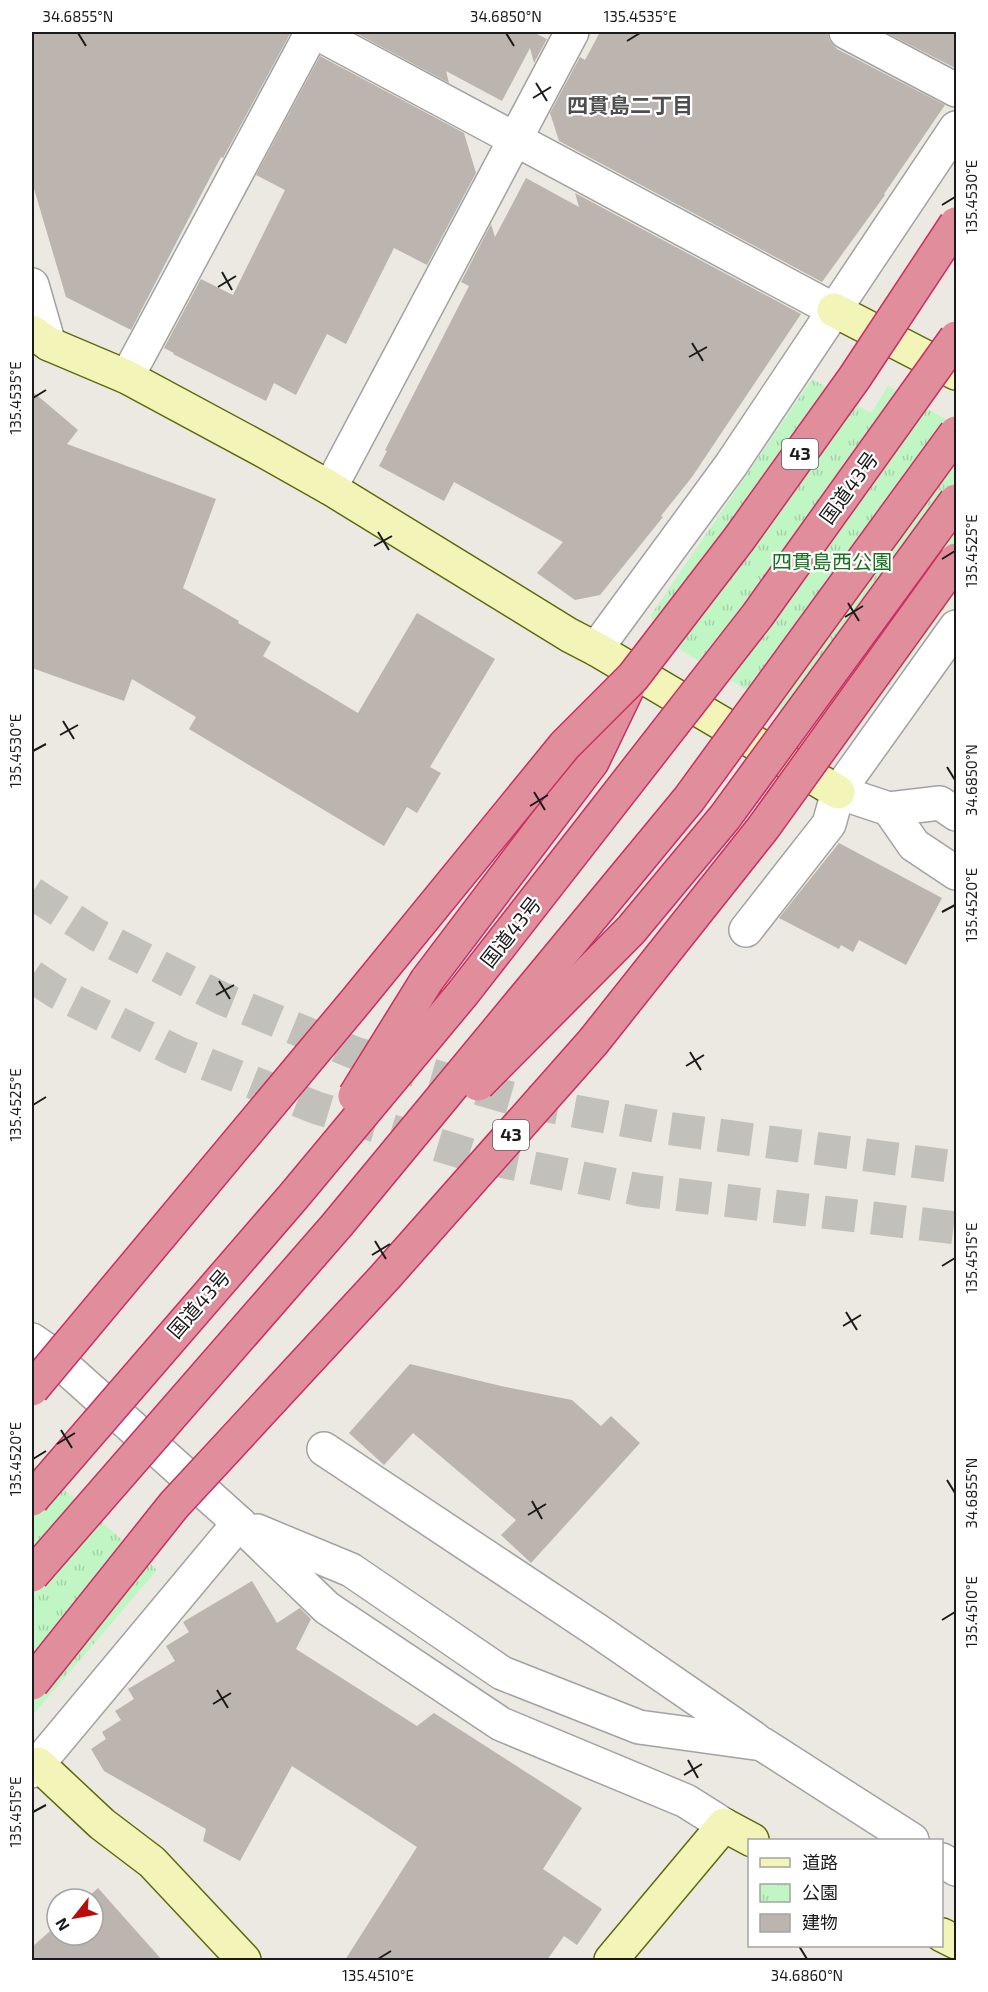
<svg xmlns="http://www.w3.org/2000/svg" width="988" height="1992" font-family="'Exo 2','Noto Sans JP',sans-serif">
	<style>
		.park { fill: url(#park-tufts) }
		.building { fill: #bcb4ae }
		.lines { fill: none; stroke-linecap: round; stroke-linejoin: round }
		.highway-tunnel { stroke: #c2c0ba; stroke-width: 33; stroke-dasharray: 33 16; stroke-linecap: butt }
		.street-casing { stroke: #a2a2a2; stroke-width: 36 }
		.secondary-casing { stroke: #5f6a0b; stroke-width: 36 }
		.highway-casing { stroke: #cb2e63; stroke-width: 36 }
		.street { stroke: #fff; stroke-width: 33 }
		.secondary { stroke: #f2f5b7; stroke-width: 33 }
		.highway { stroke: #e08d9c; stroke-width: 33 }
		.highway-bridge-casing { stroke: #cb2e63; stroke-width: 36; stroke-linecap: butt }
		.highway-bridge { stroke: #e08d9c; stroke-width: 33 }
		.ticks { fill: none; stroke: #1b1b1b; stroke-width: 2 }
		.labels { text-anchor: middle; stroke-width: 4.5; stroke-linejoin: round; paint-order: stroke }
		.shield { fill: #fff; stroke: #5f5f5f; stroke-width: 1.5 }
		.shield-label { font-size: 18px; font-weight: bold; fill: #1b1b1b }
		.street-label { font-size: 20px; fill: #1b1b1b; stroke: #fff }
		.park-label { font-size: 20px; fill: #12711a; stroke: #fff }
		.neighbourhood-label { font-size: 21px; font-weight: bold; fill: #4e4e4e; stroke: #fff }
		.neatline { fill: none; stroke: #1b1b1b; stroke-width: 2 }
		.ticks-label { font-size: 15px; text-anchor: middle; fill: #1b1b1b }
	</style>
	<defs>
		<pattern id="park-tufts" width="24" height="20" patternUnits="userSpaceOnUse" patternTransform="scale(1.5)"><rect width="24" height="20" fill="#c0f5c4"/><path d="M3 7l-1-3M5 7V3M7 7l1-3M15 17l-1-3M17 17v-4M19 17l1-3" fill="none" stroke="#a4d1a8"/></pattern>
	</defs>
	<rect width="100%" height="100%" fill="#ece9e2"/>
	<!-- park -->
	<g class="park">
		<path d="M 812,379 L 871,413 L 888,386 L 956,425 L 956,592 L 869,714 L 821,735 L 656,635 L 651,615 Z"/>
		<path d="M 32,1462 L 157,1570 L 32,1716 Z"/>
	</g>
	<!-- building -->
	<g class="building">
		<path d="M 32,32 L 291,32 L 223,158 L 221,157 L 203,191 L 131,330 L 66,297 L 32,182 Z"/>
		<path d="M 354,32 L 539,32 L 537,34 L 547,39 L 534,63 L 530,48 L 502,101 L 446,71 L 449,83 Z"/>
		<path d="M 600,32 L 827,32 L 830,41 L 837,49 L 945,105 L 884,194 L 885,195 L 822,282 L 559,141 L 550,113 L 580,57 L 585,60 Z"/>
		<path d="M 885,32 L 957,32 L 957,69 Z"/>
		<path d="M 320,56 L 464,133 L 476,173 L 427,265 L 394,248 L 346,344 L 327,334 L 296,395 L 274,383 L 266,401 L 173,354 L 174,353 L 164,348 L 201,279 L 233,295 L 285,190 L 256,175 Z"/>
		<path d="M 526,178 L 579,207 L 575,193 L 801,314 L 692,477 L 661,516 L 663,517 L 600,595 L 575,600 L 537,573 L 563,542 L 454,482 L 444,501 L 379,466 L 387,451 L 385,450 L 469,286 L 461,282 L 491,224 L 495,237 Z"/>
		<path d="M 32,391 L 78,430 L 67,444 L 216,499 L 183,588 L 239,621 L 238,623 L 271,642 L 263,656 L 358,713 L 417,613 L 495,659 L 430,767 L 441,773 L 417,813 L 407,807 L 384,846 L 189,729 L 196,717 L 132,679 L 124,701 L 32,668 Z"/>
		<path d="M 839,843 L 942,898 L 906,965 L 859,940 L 853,952 L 841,945 L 839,949 L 779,918 Z"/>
		<path d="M 410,1364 L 501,1386 L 572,1400 L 601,1426 L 611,1416 L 640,1443 L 531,1563 L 501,1535 L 516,1520 L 413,1433 L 384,1465 L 349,1433 Z"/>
		<path d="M 252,1581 L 277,1623 L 300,1608 L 311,1619 L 296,1649 L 417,1726 L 434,1713 L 582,1808 L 543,1869 L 602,1909 L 577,1945 L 564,1936 L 547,1960 L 345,1960 L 417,1847 L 292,1766 L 240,1861 L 203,1841 L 206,1829 L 104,1771 L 91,1749 L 106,1739 L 102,1732 L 121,1720 L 115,1711 L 134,1699 L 128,1689 L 175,1661 L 166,1646 L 189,1632 L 183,1622 Z"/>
		<path d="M 98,1888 L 162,1960 L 32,1960 L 32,1947 L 57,1925 L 57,1935 L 93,1935 L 93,1899 L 86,1899 Z"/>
	</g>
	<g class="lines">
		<!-- highway-tunnel -->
		<g class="highway-tunnel">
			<path d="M 32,893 L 97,935 L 223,999 L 355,1053 L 521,1101 L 665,1128 L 956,1167"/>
			<path d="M 32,976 L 56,992 L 179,1053 L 317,1108 L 471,1155 L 640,1190 L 956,1228"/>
		</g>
		<defs>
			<g id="street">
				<path d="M 315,32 L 834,310"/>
				<path d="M 846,32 L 956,90"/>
				<path d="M 32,285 L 49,344"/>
				<path d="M 127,377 L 312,32"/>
				<path d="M 330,488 L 572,32"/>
				<path d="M 596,649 L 731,465 L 956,128"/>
				<path d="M 838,792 L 889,809 L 940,803 L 956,814"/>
				<path d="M 889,809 L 914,845 L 956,873"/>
				<path d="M 746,930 L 829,824 L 838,792 L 956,627"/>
				<path d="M 32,1340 L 45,1349 L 239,1523 L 327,1608 L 501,1724 L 686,1801 L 724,1825"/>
				<path d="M 324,1449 L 598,1631 L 755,1739"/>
				<path d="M 257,1531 L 351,1570 L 502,1673 L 639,1727 L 762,1744 L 912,1840"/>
				<path d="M 32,1771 L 239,1523"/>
				<path d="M 942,1860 L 956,1869"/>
			</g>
			<g id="secondary">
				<path d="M 834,310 L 956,373"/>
				<path d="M 32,332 L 49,344 L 127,377 L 266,452 L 330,488 L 569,635 L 596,649 L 838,792"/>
				<path d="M 38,1764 L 102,1824 L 152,1862 L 244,1960"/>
				<path d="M 942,1935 L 956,1942"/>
				<path d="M 611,1960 L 724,1825 L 752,1840"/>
			</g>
			<path id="highway" d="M 427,980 L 592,762 L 630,683"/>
		</defs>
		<!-- street casing -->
		<use href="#street" class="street-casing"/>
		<!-- secondary casing -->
		<use href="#secondary" class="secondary-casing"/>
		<!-- highway casing -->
		<use href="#highway" class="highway-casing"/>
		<!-- street -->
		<use href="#street" class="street"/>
		<!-- secondary -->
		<use href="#secondary" class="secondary"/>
		<!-- highway -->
		<use href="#highway" class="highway"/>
		<defs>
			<g id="highway-bridge">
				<path d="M 478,1084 L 631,930 L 725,817 L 956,501"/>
				<path d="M 355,1096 L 427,980"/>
				<path d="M 32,1389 L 356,1001 L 565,745 L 633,677 L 739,539 L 855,377 L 956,224"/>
				<path d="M 32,1499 L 293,1197 L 463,993 L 757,616 L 956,338"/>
				<path d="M 32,1575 L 337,1225 L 689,799 L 956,433"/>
				<path d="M 32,1683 L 174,1505 L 385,1277 L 593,1042 L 763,828 L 956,560"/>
			</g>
		</defs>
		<!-- highway-bridge casing -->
		<use href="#highway-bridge" class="highway-bridge-casing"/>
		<!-- highway-bridge -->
		<use href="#highway-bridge" class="highway-bridge"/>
	</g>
	<!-- ticks -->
	<path class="ticks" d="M 78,33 L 86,46M 506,33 L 514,46M 627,41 L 640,33M 536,83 L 547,101M 533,98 L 551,87M 942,205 L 955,197M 222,272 L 232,290M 218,287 L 236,276M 692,343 L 703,361M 689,357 L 707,347M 33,398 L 46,390M 378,532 L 389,550M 374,546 L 392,536M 942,559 L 955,551M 848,603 L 859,621M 845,617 L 863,606M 63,721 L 74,739M 60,735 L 78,725M 33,751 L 46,744M 947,767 L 955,780M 534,792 L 545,810M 530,806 L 548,795M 942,912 L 955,905M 219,981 L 230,999M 216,995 L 234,985M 690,1052 L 701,1070M 686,1066 L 704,1055M 33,1105 L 46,1097M 375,1241 L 386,1259M 372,1255 L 390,1244M 942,1266 L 955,1258M 846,1312 L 857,1330M 843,1326 L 861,1315M 61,1430 L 72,1448M 57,1444 L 75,1433M 33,1459 L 46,1451M 947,1480 L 955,1493M 532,1501 L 542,1519M 528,1515 L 546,1504M 942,1620 L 955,1612M 217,1690 L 228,1708M 213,1704 L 231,1693M 688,1760 L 698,1778M 684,1775 L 702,1764M 33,1812 L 46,1805M 799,1946 L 807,1959M 378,1959 L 391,1951"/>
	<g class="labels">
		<!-- shield labels -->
		<g class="shield">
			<rect x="782" y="439" width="36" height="30" rx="4.5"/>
			<rect x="493" y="1120" width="36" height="30" rx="4.5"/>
		</g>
		<g class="shield-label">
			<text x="800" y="460">43</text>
			<text x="511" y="1141">43</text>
		</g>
		<!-- street labels -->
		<g class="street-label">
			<text transform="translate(849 488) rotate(-54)" y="7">国道43号</text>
			<text transform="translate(511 932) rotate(-52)" y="7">国道43号</text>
			<text transform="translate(199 1304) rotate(-49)" y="7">国道43号</text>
		</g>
		<!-- park labels -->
		<g class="park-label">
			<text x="832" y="569">四貫島西公園</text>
		</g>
		<!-- neighbourhood labels -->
		<g class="neighbourhood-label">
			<text x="630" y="113">四貫島二丁目</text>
		</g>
	</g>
	<!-- border -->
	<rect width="988" height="1992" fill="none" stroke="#ffffff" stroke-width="66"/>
	<!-- legend -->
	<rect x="748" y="1839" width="195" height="108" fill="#ffffff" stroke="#a4a4a4" stroke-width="1.5"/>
	<rect x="760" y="1858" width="30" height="9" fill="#f2f5b7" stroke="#a4a4a4" stroke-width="1.5"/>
	<text x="802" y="1869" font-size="18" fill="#1b1b1b">道路</text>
	<rect x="760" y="1884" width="30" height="18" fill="url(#park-tufts)" stroke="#a4a4a4" stroke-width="1.5"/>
	<text x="802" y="1899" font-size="18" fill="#1b1b1b">公園</text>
	<rect x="760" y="1914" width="30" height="18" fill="#bcb4ae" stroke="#a4a4a4" stroke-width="1.5"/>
	<text x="802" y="1929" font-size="18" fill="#1b1b1b">建物</text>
	<!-- north arrow -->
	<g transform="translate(75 1917) rotate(239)"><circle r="28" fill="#ffffff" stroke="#a4a4a4" stroke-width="1.5"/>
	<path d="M0-4.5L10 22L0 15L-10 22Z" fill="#bb0c0c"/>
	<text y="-9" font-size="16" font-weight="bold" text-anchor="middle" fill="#1b1b1b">N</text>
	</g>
	<rect x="33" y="33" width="922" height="1926" class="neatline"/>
	<g class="ticks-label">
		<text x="78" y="22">34.6855°N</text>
		<text x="506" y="22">34.6850°N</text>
		<text x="640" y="22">135.4535°E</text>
		<text transform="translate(972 197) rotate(-90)" y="5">135.4530°E</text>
		<text transform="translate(16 398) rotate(-90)" y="5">135.4535°E</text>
		<text transform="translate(972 551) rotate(-90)" y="5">135.4525°E</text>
		<text transform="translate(16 751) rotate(-90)" y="5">135.4530°E</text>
		<text transform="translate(972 780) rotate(-90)" y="5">34.6850°N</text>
		<text transform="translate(972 905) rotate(-90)" y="5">135.4520°E</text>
		<text transform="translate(16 1105) rotate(-90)" y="5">135.4525°E</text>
		<text transform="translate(972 1258) rotate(-90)" y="5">135.4515°E</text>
		<text transform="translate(16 1459) rotate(-90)" y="5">135.4520°E</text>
		<text transform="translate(972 1493) rotate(-90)" y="5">34.6855°N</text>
		<text transform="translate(972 1612) rotate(-90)" y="5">135.4510°E</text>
		<text transform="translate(16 1812) rotate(-90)" y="5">135.4515°E</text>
		<text x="378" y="1981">135.4510°E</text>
		<text x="807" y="1981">34.6860°N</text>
	</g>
</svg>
